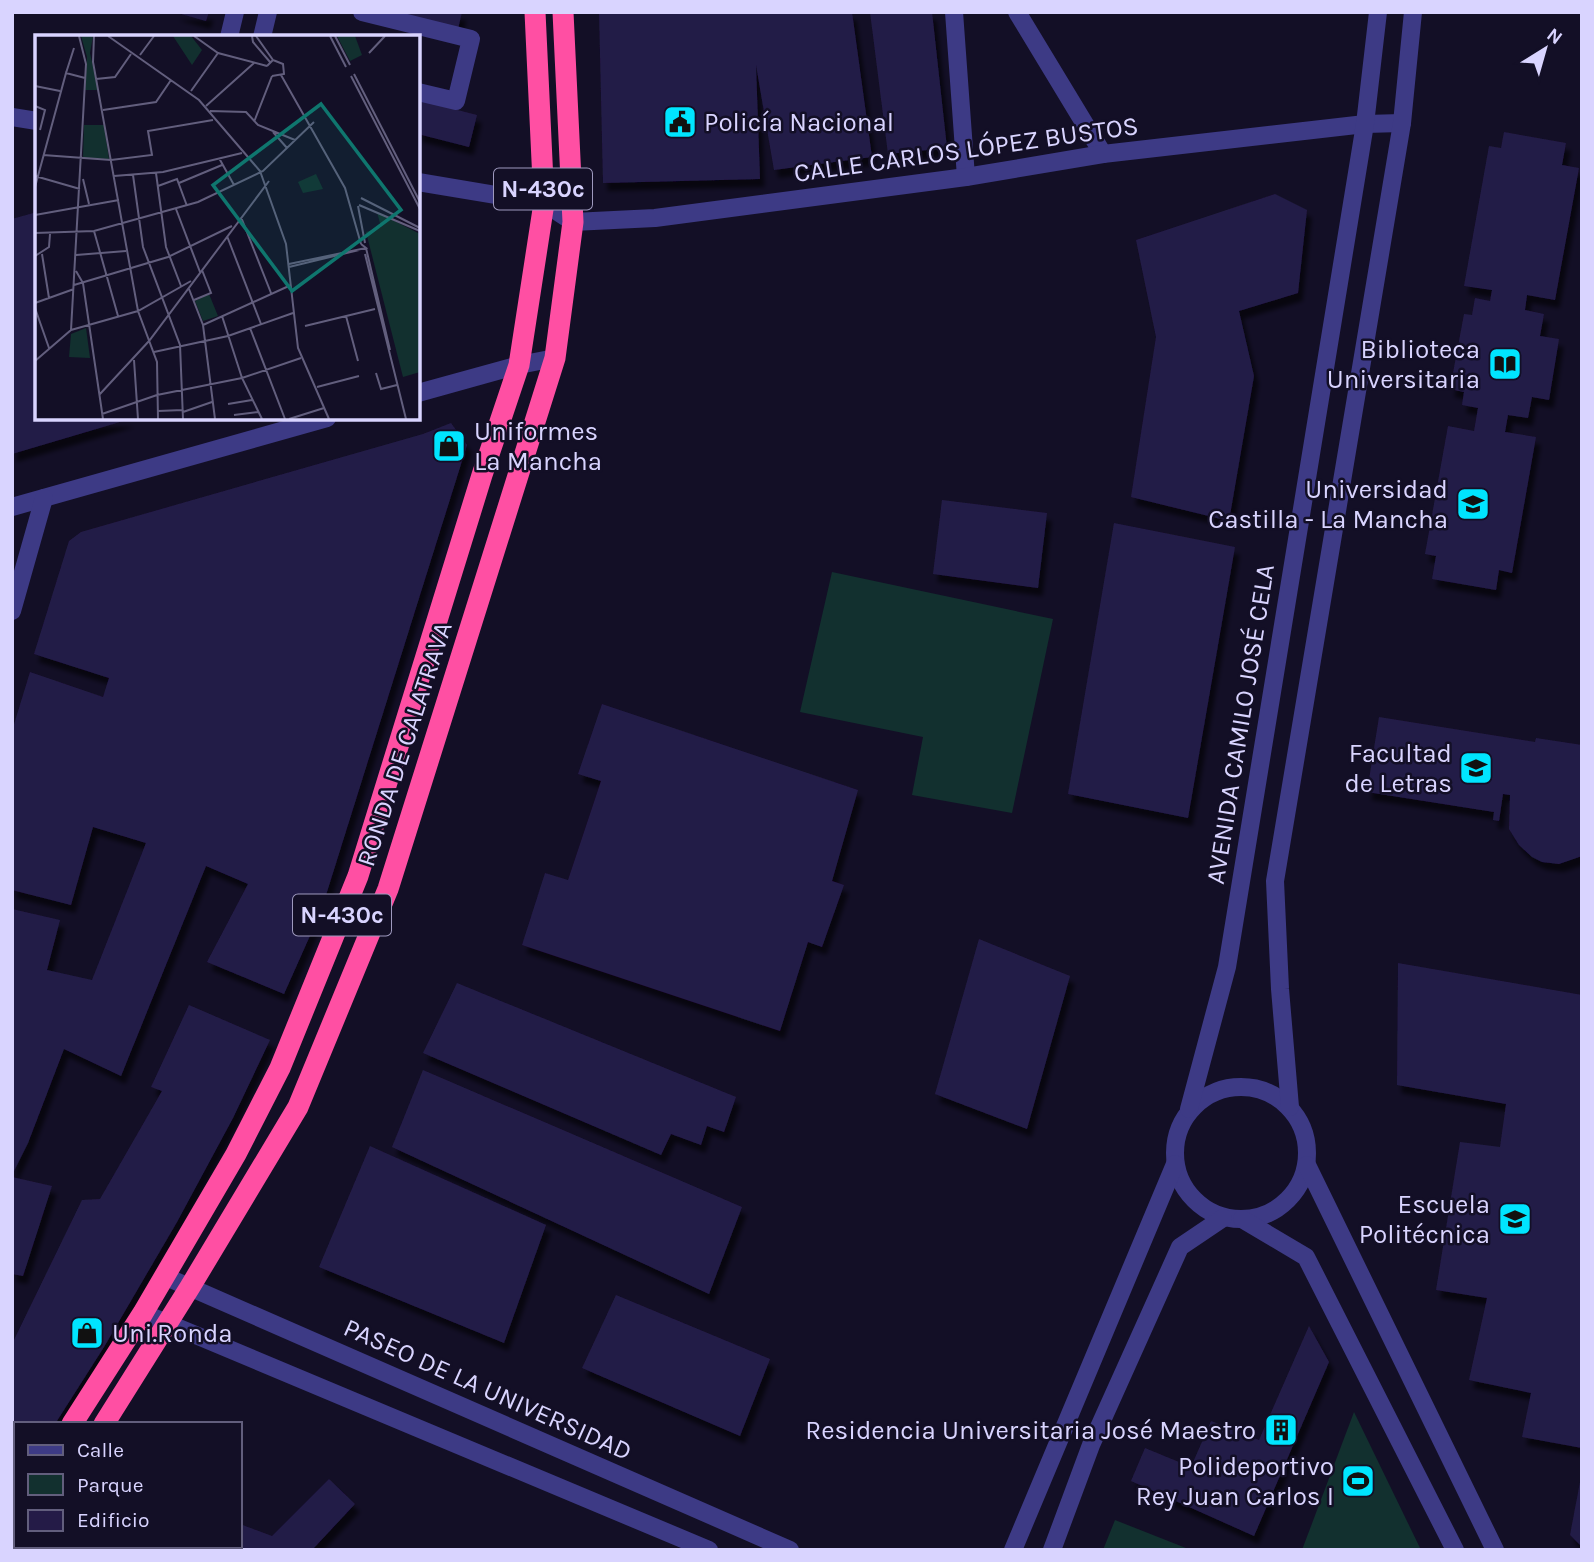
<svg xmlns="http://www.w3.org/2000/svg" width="1594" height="1562" font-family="Karla,sans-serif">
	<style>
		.green { fill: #12302f }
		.building { fill: #241b47; filter: url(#shadow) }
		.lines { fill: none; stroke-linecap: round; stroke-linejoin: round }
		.street { stroke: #3d3a85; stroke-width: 18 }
		.highway { stroke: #ff4fa3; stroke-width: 21 }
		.labels { text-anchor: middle; stroke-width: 5; stroke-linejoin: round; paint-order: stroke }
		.shield { fill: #130f26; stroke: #9e99be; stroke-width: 2 }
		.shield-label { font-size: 24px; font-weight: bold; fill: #d9d4ff }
		.poi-label { font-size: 26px; fill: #d9d4ff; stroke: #130f26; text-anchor: end }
		.street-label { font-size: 26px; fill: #d9d4ff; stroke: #130f26 }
		.inset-road { fill: none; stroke: #625e7d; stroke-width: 2 }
		.view { fill: #0f766e; fill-opacity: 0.15; stroke: #0f766e; stroke-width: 3.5 }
		.inset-edge { fill: none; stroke: #d9d4ff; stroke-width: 3.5 }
	</style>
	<defs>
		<filter id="shadow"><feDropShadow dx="4.5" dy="8" stdDeviation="2" flood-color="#0009"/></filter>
	</defs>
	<rect width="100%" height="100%" fill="#130f26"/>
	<!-- green -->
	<g class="green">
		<path d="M 832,572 L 1053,619 L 1012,813 L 912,795 L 923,737 L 800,712 Z"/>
		<path d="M 1354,1412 L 1421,1550 L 1302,1550 Z"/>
		<path d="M 1115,1520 L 1191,1550 L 1103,1550 Z"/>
	</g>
	<!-- building -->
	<g class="building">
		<path d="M 174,12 L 209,12 L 206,21 Z"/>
		<path d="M 395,12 L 462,12 L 458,29 Z"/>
		<path d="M 599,12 L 852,12 L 872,157 L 774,170 L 756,65 L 760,179 L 603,183 Z"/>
		<path d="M 870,12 L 932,12 L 947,148 L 888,154 Z"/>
		<path d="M 418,100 L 477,115 L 469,147 L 418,134 Z"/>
		<path d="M 1504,132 L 1566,143 L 1562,165 L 1579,168 L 1555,300 L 1527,295 L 1525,310 L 1544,314 L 1540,336 L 1559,339 L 1549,400 L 1532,397 L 1528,418 L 1508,415 L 1505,432 L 1536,437 L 1512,573 L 1499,570 L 1496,590 L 1432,579 L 1436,556 L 1425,554 L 1448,426 L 1474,431 L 1478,408 L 1462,405 L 1464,392 L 1450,389 L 1464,314 L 1472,315 L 1475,298 L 1490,301 L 1492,290 L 1464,286 L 1489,146 L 1501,148 Z"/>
		<path d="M 1275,194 L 1307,210 L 1298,293 L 1239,311 L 1254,376 L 1229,521 L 1131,497 L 1156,337 L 1136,240 Z"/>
		<path d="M 37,212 L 37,418 L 130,419 L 12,454 L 12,219 Z"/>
		<path d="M 451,423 L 467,445 L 321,911 L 284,994 L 207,962 L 248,884 L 206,866 L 121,1076 L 64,1049 L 28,1143 L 12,1175 L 12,909 L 60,920 L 47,970 L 92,980 L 146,843 L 93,827 L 71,905 L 12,890 L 12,731 L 30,672 L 103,697 L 109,678 L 34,654 L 69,541 L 81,532 L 423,434 Z"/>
		<path d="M 942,500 L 1047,513 L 1038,588 L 933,574 Z"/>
		<path d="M 1114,523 L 1235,547 L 1188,818 L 1068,794 Z"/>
		<path d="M 602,704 L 858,790 L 832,881 L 844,885 L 822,947 L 808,942 L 780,1031 L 522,945 L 545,873 L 568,880 L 601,781 L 578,774 Z"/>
		<path d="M 1379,717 L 1535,742 L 1536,738 L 1582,745 L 1582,856 L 1559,864 L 1542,862 L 1532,857 L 1519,845 L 1509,829 L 1510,795 L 1503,794 L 1499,821 L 1493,820 L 1494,812 L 1367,792 Z"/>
		<path d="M 979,939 L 1070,976 L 1027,1129 L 935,1094 Z"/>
		<path d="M 1398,963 L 1582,995 L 1582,1448 L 1522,1437 L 1531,1393 L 1469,1380 L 1487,1298 L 1436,1290 L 1460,1142 L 1500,1147 L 1506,1104 L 1397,1085 Z"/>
		<path d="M 457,983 L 736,1097 L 724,1132 L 707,1126 L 701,1145 L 671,1134 L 661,1155 L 423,1053 Z"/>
		<path d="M 189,1005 L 270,1040 L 233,1118 L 177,1222 L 104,1347 L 55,1424 L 16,1424 L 16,1463 L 12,1463 L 12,1344 L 82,1200 L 100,1199 L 162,1091 L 151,1087 Z"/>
		<path d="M 423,1070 L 742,1207 L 709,1294 L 392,1147 Z"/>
		<path d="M 370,1146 L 546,1225 L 504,1343 L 319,1267 Z"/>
		<path d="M 12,1177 L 52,1186 L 23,1276 L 12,1274 Z"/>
		<path d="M 616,1295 L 770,1359 L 740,1436 L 582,1368 Z"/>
		<path d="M 1309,1326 L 1329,1362 L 1254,1536 L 1131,1481 L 1145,1448 L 1191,1467 L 1211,1421 L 1259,1440 Z"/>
		<path d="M 329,1479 L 355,1504 L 312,1550 L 160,1550 L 162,1546 L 240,1546 L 240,1524 L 272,1536 Z"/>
		<path d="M 1580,1482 L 1582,1482 L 1582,1547 L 1570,1535 Z"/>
	</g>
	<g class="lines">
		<!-- street -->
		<g class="street">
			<path d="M 362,12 L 471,39 L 456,101 L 418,92"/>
			<path d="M 954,12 L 966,177"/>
			<path d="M 1017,12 L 1103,154"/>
			<path d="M 229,37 L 235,12"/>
			<path d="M 262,37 L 268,12"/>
			<path d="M 12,117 L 37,121"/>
			<path d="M 418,182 L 544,203 L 573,222 L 655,218 L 966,177 L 1103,154 L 1365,124 L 1402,123"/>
			<path d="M 418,393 L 519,365 L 555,358"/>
			<path d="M 12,507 L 327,418"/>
			<path d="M 12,611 L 44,498"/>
			<circle cx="1241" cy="1153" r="66"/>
			<path d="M 1290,1107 L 1280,989 L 1275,881 L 1402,123 L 1413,12"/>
			<path d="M 1189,1109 L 1227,967 L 1365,124 L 1378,12"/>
			<path d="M 1307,1165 L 1495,1550"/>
			<path d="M 1242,1219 L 1306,1257 L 1455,1550"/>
			<path d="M 164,1276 L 790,1550"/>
			<path d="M 143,1313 L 709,1550"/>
			<path d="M 12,1485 L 16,1486"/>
			<path d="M 1013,1550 L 1175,1164"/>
			<path d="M 1052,1550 L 1091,1445 L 1180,1247 L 1223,1218"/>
		</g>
		<!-- highway -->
		<g class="highway">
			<path d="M 72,1424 L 143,1313 L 236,1154 L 280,1068 L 358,876 L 482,475 L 519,365 L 544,203 L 535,12"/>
			<path d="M 104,1424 L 190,1287 L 298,1107 L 388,889 L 555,358 L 573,222 L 563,12"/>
			<path d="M 12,1517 L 16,1511"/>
			<path d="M 26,1550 L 28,1546"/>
		</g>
	</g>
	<!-- icons -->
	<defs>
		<symbol id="civic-square" viewBox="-11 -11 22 22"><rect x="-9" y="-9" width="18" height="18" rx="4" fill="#00e5ff" stroke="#130f26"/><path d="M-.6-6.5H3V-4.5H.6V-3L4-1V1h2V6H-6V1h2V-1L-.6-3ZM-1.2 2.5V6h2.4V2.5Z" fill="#111"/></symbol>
		<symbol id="library-square" viewBox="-11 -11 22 22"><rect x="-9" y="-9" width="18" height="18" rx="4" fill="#00e5ff" stroke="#130f26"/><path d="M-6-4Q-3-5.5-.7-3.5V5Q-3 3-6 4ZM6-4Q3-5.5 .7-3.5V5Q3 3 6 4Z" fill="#111"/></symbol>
		<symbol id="shop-square" viewBox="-11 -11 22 22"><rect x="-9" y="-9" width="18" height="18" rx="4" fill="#00e5ff" stroke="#130f26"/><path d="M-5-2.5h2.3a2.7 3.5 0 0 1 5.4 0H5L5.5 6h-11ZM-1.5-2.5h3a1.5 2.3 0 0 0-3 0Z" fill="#111"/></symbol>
		<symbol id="university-square" viewBox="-11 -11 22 22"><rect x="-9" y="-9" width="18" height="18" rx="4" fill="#00e5ff" stroke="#130f26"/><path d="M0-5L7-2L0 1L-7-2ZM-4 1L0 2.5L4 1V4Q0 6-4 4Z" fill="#111"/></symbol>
		<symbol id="building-square" viewBox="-11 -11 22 22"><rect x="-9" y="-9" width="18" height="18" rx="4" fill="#00e5ff" stroke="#130f26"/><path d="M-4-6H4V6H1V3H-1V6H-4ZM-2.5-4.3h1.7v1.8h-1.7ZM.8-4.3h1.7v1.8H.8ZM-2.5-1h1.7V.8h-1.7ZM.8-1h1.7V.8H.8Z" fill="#111"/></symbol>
		<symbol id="stadium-square" viewBox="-11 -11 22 22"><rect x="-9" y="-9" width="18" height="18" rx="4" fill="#00e5ff" stroke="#130f26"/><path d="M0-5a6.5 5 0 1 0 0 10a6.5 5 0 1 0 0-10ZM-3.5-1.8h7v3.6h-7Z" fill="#111"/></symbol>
	</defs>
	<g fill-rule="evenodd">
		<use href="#civic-square" x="661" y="103" width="38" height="38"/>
		<use href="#library-square" x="1486" y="345" width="38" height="38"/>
		<use href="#shop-square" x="430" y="427" width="38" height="38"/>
		<use href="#university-square" x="1454" y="485" width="38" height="38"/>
		<use href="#university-square" x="1457" y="749" width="38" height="38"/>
		<use href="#university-square" x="1496" y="1200" width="38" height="38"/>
		<use href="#shop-square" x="68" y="1314" width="38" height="38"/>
		<use href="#building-square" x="1262" y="1411" width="38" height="38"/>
		<use href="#stadium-square" x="1339" y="1462" width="38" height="38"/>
	</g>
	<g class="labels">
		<!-- shield labels -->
		<g class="shield">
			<rect x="494" y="168.5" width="98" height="41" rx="5"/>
			<rect x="293" y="894.5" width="98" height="41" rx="5"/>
		</g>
		<g class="shield-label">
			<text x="543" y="197">N-430c</text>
			<text x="342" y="923">N-430c</text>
		</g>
		<!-- poi labels -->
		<g class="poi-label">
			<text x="704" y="131" text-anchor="start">Policía Nacional</text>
			<text x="1480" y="358">Biblioteca<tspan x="1480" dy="30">Universitaria</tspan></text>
			<text x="474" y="440" text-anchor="start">Uniformes<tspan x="474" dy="30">La Mancha</tspan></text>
			<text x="1448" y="498">Universidad<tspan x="1448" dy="30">Castilla - La Mancha</tspan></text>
			<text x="1452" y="762">Facultad<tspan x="1452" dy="30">de Letras</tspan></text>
			<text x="1490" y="1213">Escuela<tspan x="1490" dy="30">Politécnica</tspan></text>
			<text x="112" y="1342" text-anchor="start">Uni.Ronda</text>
			<text x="1256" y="1439">Residencia Universitaria José Maestro</text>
			<text x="1334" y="1475">Polideportivo<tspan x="1334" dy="30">Rey Juan Carlos I</tspan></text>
		</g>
		<!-- street labels -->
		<g class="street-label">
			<text transform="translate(966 149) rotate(-8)" y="9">CALLE CARLOS LÓPEZ BUSTOS</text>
			<text transform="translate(1240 724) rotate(-81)" y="9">AVENIDA CAMILO JOSÉ CELA</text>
			<text transform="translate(404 744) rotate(-72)" y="9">RONDA DE CALATRAVA</text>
			<text transform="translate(488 1389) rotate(24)" y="9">PASEO DE LA UNIVERSIDAD</text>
		</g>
	</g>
	<!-- overview -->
	<g transform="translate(35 35)">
		<rect width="385" height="385" fill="#130f26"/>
		<path d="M 46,1 L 58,1 L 55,18 L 63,55 L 50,55 L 52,22 ZM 138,1 L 156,1 L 167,15 L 157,30 ZM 302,1 L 320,1 L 327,20 L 315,26 ZM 49,90 L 69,90 L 74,124 L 48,123 ZM 281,139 L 288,154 L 268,158 L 263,147 ZM 342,177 L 385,199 L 385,337 L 368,342 L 331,197 L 346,192 ZM 174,259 L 183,281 L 168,286 L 160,266 ZM 51,293 L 55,323 L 34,322 L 36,299 Z" fill="#12302f"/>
		<path class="inset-road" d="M 59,1 L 58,27 L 103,276 L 122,327 L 123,384M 73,1 L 164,65 L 225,136 L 251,209 L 263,313 L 294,384M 159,1 L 183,18 L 232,31M 217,1 L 218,7 L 235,27M 221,1 L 238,25M 295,1 L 311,32M 300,1 L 315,30M 334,18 L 350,1M 105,20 L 119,1M 232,31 L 238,25 L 248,29 L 249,39 L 237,41M 31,38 L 39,13M 319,39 L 385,167M 246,40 L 310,153 L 326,209M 316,41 L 385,174M 61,44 L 80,42 L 96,19M 0,51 L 25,56M 156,56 L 183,18M 0,71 L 10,75 L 5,95M 171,71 L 219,28M 68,75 L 121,67 L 136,45M 175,76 L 211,77 L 223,90 L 260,105M 219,87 L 237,41M 238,97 L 252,113M 8,120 L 76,125 L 117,120 L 113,96 L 178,85M 184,123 L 199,150M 121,138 L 131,212 L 146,251M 98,140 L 108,212 L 145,310 L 148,384M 0,141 L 45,154M 79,141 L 128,137 L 207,118M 48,144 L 54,169M 144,148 L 187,130M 123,151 L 142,144 L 152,171M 0,152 L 31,38 L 50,43M 326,163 L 385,193M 324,170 L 385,196M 323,171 L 330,208M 141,174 L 165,237M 0,180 L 84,165M 206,182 L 236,258M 59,196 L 83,281M 0,198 L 59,196 L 163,167 L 228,136 L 279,87M 192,201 L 226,289M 331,213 L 355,315M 7,219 L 14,263M 330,219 L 371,384M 41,220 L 91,216M 0,221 L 14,212 L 15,199M 254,229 L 331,213 L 326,209M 254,232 L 324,215M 41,236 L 48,248 L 68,384M 39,250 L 133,222 L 197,191M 154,254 L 168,290 L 180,384M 159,265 L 176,258 L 167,235M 0,268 L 39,254M 0,273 L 14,313M 187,281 L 207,343 L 227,384M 311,281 L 323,326M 168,290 L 256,250M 270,291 L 340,274M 215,293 L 250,384M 36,295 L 103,276 L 156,246M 119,317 L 193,301 L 258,278M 99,325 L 103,384M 0,326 L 36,295 L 51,29 L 44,1M 341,338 L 346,354 L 362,350M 282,352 L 324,341M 65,359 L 114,306 L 234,146M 193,369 L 217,365M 123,376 L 148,375M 148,377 L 177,367M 67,379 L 122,360 L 207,343 L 266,323M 199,380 L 223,377M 254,384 L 289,373"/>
		<path class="view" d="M 286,69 L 366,175 L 257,256 L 178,150 Z"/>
		<rect width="385" height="385" class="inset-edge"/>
	</g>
	<!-- border -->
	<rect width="1594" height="1562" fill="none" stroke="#d9d4ff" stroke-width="28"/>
	<!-- legend -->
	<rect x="14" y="1422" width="228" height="126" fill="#130f26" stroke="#625e7d" stroke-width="2"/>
	<rect x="28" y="1445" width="35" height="10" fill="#3d3a85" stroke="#625e7d" stroke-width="2"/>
	<text x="77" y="1457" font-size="21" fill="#d9d4ff">Calle</text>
	<rect x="28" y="1474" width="35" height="21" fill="#12302f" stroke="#625e7d" stroke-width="2"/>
	<text x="77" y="1492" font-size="21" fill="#d9d4ff">Parque</text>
	<rect x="28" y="1510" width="35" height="21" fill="#241b47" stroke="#625e7d" stroke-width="2"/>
	<text x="77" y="1527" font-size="21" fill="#d9d4ff">Edificio</text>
	<!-- north arrow -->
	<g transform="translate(1545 49) rotate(37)" stroke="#130f26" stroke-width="5" paint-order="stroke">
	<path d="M0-5L12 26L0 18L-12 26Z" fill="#d9d4ff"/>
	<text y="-10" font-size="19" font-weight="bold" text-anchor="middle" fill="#d9d4ff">N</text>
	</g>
</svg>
